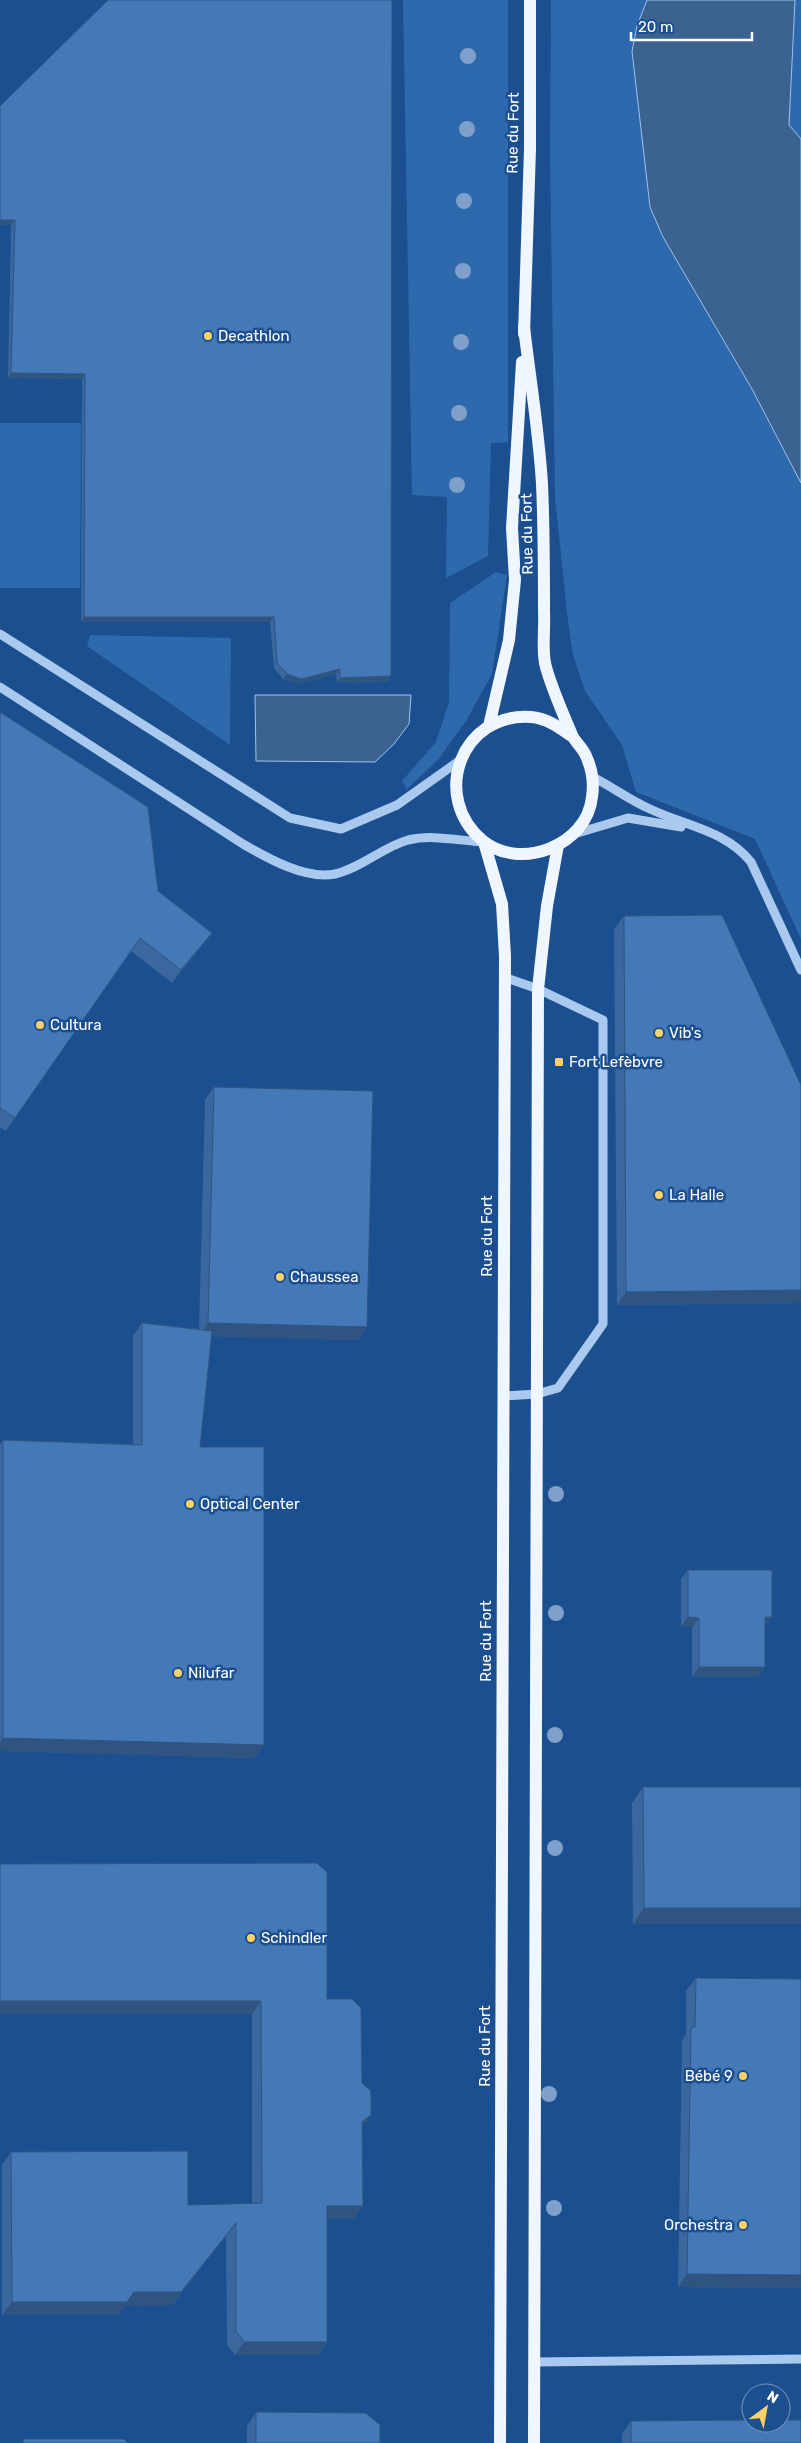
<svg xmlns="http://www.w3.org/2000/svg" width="801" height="2443" font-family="Rubik,sans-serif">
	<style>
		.green { fill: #2e69ad }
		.water { fill: #3c6290; stroke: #9cc4f0 }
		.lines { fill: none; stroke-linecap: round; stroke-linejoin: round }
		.minor { stroke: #a9c9ee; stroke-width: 9 }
		.major { stroke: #f0f6ff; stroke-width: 12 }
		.tree { fill: #7ea0ca }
		.wall { fill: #3a679d }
		.shaded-wall { fill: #305480 }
		.building { fill: #4478b7; stroke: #305480 }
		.poi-dot { fill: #ffd166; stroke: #1b4f8f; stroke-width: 2 }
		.labels { text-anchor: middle; stroke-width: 5; stroke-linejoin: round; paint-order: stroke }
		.street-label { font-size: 15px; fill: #fff; stroke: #1b4f8f }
		.poi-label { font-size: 15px; fill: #fff; stroke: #1b4f8f; text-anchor: start }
	</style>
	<rect width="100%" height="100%" fill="#1b4f8f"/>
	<!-- green -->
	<g class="green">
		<path d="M 403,0 L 508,0 L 508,442 L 491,443 L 488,556 L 446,578 L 447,497 L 412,495 Z"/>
		<path d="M 551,0 L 647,0 L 637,26 L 650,207 L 663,237 L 752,389 L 801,483 L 801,939 L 755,839 L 636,792 L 622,745 L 585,691 L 573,655 L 568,621 L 555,498 L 550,154 Z"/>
		<path d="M 795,0 L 801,0 L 801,139 L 789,125 Z"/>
		<path d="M 0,423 L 81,423 L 80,588 L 0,588 Z"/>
		<path d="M 496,572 L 507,575 L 492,674 L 466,721 L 438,760 L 407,789 L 402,781 L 436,742 L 449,702 L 450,603 Z"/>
		<path d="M 90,635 L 231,638 L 230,745 L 87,646 Z"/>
	</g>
	<!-- water -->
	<g class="water">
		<path d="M 647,0 L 795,0 L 789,125 L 801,139 L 801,483 L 752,389 L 663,237 L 650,207 L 632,51 L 637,26 Z"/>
		<path d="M 255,695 L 411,695 L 409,724 L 394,744 L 375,762 L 256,761 Z"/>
	</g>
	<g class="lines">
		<!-- minor -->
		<g class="minor">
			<path d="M 0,634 L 290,818 L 341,829 L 397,805 L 459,761"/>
			<path d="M 0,687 L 243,844 C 267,858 306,880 335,874 C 361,868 383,847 408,840 C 433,834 459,841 484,842"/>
			<path d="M 593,777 C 612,787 630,800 650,809 C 686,826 725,830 751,862 L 801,970"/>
			<path d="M 574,834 L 628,818 L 681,827"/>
			<path d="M 503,1396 L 537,1394 L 558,1388 L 603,1324 L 603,1020 L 538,989 L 504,977"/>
			<path d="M 534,2362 L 801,2359"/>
		</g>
		<!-- major -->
		<g class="major">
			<path d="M 524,327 C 530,379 539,432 542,484 C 544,526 544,569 544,612 C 545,628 542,647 545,663 C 549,682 564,716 572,735 C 575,742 583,748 586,756 C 592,769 594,784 592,797 C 587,846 520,871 483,841 C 430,797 461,712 531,717 C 547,718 560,728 573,737"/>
			<path d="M 524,334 L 530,149 L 530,0"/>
			<path d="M 489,726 L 509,640 L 515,580 L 512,528 L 522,362"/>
			<path d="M 484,842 L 502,904 L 505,956 L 500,2443"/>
			<path d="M 534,2443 L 538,989 L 547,906 L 558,845"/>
		</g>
	</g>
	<!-- trees -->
	<g class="tree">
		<circle cx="468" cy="56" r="8"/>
		<circle cx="467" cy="129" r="8"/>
		<circle cx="464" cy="201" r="8"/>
		<circle cx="463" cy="271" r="8"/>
		<circle cx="461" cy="342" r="8"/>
		<circle cx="459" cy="413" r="8"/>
		<circle cx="457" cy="485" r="8"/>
		<circle cx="556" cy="1494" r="8"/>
		<circle cx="556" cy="1613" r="8"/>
		<circle cx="555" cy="1735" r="8"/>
		<circle cx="555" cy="1848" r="8"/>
		<circle cx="549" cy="2094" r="8"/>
		<circle cx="554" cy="2208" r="8"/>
	</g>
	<!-- wall -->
	<g class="wall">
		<path d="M 0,106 L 391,676 L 388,682 L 337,683 L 336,674 L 297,684 L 283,679 L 274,668 L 270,622 L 81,622 L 82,379 L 8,378 L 11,225 Z"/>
		<path d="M 0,712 L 158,891 L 202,946 L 172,983 L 131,951 L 6,1131 L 0,1127 Z"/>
		<path d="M 624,916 L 801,1085 L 801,1303 L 617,1305 L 614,929 Z"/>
		<path d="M 214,1087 L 367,1327 L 358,1340 L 212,1336 L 200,1447 L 255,1758 L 0,1751 L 0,1444 L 3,1440 L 133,1444 L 133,1336 L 142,1323 L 199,1329 L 205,1100 Z"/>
		<path d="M 688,1570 L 765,1627 L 765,1667 L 758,1677 L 692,1677 L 692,1627 L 681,1627 L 681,1579 Z"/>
		<path d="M 643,1787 L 801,1787 L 633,1924 L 632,1803 Z"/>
		<path d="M 0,1864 L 327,1999 L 362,2083 L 363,2206 L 354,2219 L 327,2219 L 327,2342 L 318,2355 L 235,2355 L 227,2345 L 226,2236 L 172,2305 L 125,2306 L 118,2315 L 2,2315 L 2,2165 L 11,2152 L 188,2205 L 252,2204 L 252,2014 L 0,2014 Z"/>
		<path d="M 696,1978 L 801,2288 L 678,2287 L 682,2040 L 686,2034 L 686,1991 Z"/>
		<path d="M 256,2412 L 380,2443 L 247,2443 L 247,2426 Z"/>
		<path d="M 631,2421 L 801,2443 L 622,2443 L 622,2434 Z"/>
	</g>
	<!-- shaded-wall -->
	<g class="shaded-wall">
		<path d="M 0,220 L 15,220 L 11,225 L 0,225 Z"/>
		<path d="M 11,373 L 85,374 L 82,379 L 8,378 Z"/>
		<path d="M 84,617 L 274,617 L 270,622 L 81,622 Z"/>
		<path d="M 340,669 L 336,674 L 297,684 L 283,679 L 287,674 Z"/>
		<path d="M 391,676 L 388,682 L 337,683 L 340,678 Z"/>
		<path d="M 212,933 L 202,946 L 172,983 L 181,970 Z"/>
		<path d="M 801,1290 L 801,1303 L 617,1305 L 626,1292 Z"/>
		<path d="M 208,1323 L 367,1327 L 358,1340 L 199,1336 Z"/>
		<path d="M 688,1617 L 699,1618 L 692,1627 L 681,1627 Z"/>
		<path d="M 765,1617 L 772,1617 L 765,1627 L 758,1626 Z"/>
		<path d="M 699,1667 L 765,1667 L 758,1677 L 692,1677 Z"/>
		<path d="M 3,1738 L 264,1745 L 255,1758 L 0,1751 L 0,1742 Z"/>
		<path d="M 644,1908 L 801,1908 L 801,1924 L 633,1924 Z"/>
		<path d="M 0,2001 L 261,2001 L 252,2014 L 0,2014 Z"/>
		<path d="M 371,2115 L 362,2128 L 362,2122 Z"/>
		<path d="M 327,2206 L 363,2206 L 354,2219 L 318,2219 Z"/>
		<path d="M 236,2223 L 226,2236 L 172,2305 L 125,2306 L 118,2315 L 2,2315 L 12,2302 Z"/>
		<path d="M 687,2274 L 801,2275 L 801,2288 L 678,2287 Z"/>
		<path d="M 244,2342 L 327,2342 L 318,2355 L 235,2355 Z"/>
	</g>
	<!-- building -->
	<g class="building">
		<path d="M 108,0 L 392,0 L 391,676 L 340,678 L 340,669 L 301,679 L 287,674 L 277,663 L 274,617 L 84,617 L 85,374 L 11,373 L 15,220 L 0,220 L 0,106 Z"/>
		<path d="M 0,712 L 148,807 L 158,891 L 212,933 L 181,970 L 140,938 L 15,1118 L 0,1108 Z"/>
		<path d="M 722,915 L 801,1085 L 801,1290 L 626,1292 L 624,916 Z"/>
		<path d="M 214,1087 L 373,1091 L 367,1327 L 208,1323 Z"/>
		<path d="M 142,1323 L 212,1331 L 200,1447 L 264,1447 L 264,1745 L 3,1738 L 3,1440 L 142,1445 Z"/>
		<path d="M 688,1570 L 772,1570 L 772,1617 L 765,1617 L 765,1667 L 699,1667 L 699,1618 L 688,1617 Z"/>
		<path d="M 643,1787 L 801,1787 L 801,1908 L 644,1908 Z"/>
		<path d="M 317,1863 L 327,1872 L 327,1999 L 352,1999 L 361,2008 L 362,2083 L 371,2091 L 371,2115 L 362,2122 L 363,2206 L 327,2206 L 327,2342 L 244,2342 L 236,2331 L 236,2223 L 181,2292 L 134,2292 L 127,2302 L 12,2302 L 11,2152 L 188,2151 L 188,2205 L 262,2203 L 261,2001 L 0,2001 L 0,1864 Z"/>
		<path d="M 696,1978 L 801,1979 L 801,2275 L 687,2274 L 691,2027 L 695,2027 Z"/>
		<path d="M 256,2412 L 366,2413 L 380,2425 L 380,2443 L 256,2443 Z"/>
		<path d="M 751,2420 L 751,2423 L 781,2423 L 781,2420 L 801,2420 L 801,2443 L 631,2443 L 631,2421 Z"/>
		<path d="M 23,2439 L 124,2439 L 128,2443 L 23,2443 Z"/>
	</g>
	<!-- markers -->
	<g class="poi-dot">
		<circle cx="208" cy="336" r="5"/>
		<circle cx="40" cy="1025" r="5"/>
		<circle cx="659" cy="1033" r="5"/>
		<rect x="554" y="1057" width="10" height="10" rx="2.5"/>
		<circle cx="659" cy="1195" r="5"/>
		<circle cx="280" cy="1277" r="5"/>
		<circle cx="190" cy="1504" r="5"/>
		<circle cx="178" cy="1673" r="5"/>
		<circle cx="251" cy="1938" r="5"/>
		<circle cx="743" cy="2076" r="5"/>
		<circle cx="743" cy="2225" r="5"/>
	</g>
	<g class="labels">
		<!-- street labels -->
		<g class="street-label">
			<text transform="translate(513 133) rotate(-89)" y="5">Rue du Fort</text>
			<text transform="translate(527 534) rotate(-91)" y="5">Rue du Fort</text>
			<text transform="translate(487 1236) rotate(-90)" y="5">Rue du Fort</text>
			<text transform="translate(486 1641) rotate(-90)" y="5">Rue du Fort</text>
			<text transform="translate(485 2046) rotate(-90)" y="5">Rue du Fort</text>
		</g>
		<!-- poi labels -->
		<g class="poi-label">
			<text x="218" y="341">Decathlon</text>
			<text x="50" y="1030">Cultura</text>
			<text x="669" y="1038">Vib's</text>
			<text x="569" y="1067">Fort Lefèbvre</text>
			<text x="669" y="1200">La Halle</text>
			<text x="290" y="1282">Chaussea</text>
			<text x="200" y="1509">Optical Center</text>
			<text x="188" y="1678">Nilufar</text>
			<text x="261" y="1943">Schindler</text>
			<text x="733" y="2081" text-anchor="end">Bébé 9</text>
			<text x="733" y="2230" text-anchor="end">Orchestra</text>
		</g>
	</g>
	<!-- north arrow -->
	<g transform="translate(766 2408) rotate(32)"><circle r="24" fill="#1b4f8f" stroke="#7695bc"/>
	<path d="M0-4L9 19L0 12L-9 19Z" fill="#ffd166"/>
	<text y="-8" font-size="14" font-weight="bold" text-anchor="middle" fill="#ffffff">N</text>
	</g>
	<!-- scale -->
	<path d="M631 32v8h121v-8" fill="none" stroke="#ffffff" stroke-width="2.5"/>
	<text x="638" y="32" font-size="15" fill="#ffffff" stroke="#1b4f8f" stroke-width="4" paint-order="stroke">20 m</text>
</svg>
